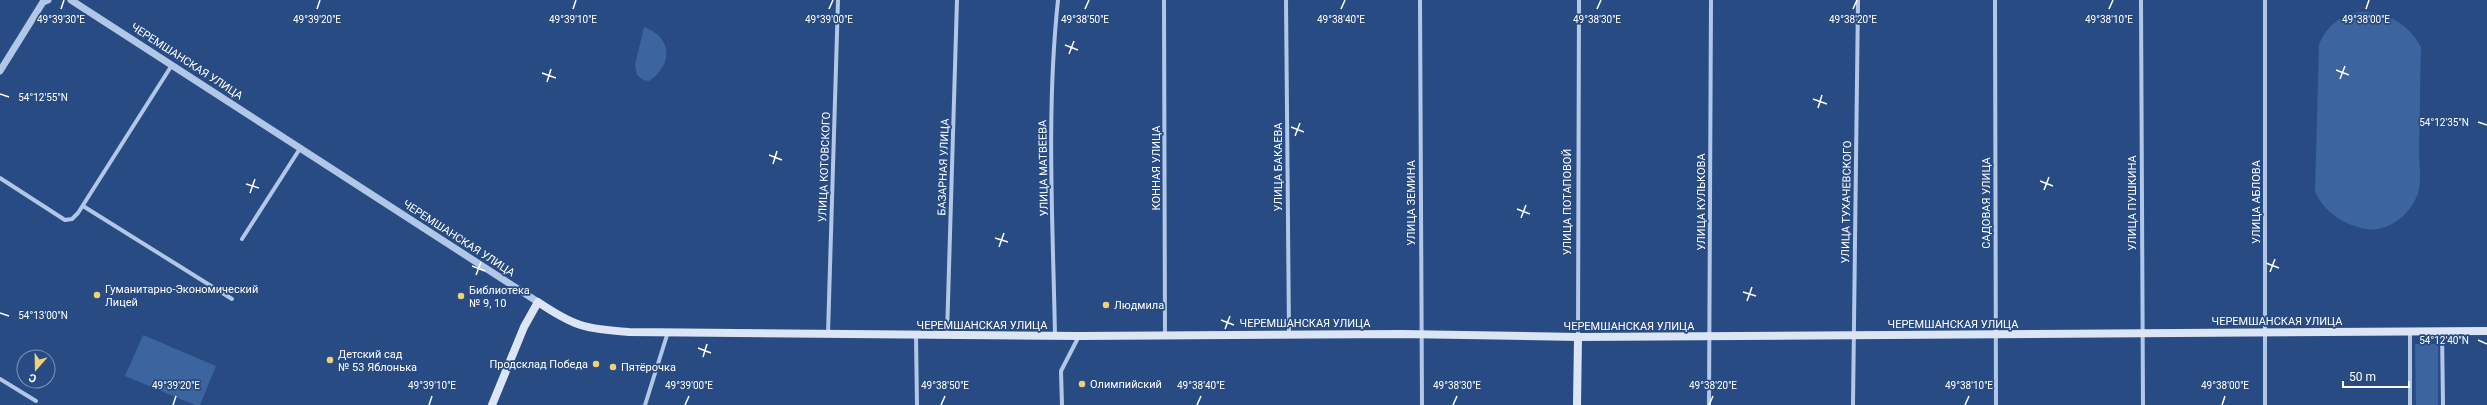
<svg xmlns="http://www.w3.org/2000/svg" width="2487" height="405" font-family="Roboto,sans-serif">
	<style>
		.green { fill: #3c649f }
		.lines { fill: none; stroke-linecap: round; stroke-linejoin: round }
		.minor { stroke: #b1c7e7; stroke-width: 4 }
		.tertiary { stroke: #b1c7e7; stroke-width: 7 }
		.secondary { stroke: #dbe5f6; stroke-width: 8 }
		.ticks { fill: none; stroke: #fff; stroke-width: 1.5 }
		.poi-dot { fill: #efd277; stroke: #284b83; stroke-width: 1.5 }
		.labels { text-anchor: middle; stroke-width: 3.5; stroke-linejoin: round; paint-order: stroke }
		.street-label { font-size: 11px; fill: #fff; stroke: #284b83 }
		.poi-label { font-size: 11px; fill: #fff; stroke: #284b83; text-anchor: start }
		.ticks-label { font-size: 10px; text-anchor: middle; fill: #fff; stroke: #284b83; stroke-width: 3.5; stroke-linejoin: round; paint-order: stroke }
	</style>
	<rect width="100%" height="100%" fill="#284b83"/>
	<!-- green -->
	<g class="green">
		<path d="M 2360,12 C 2387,12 2407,22 2421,47 C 2420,81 2420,116 2419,150 C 2419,163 2422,181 2418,193 C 2411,215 2386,235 2361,228 C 2341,223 2324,211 2315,192 L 2319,44 C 2327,26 2340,15 2360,12 Z"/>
		<path d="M 644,27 C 672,37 674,64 649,81 L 643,80 L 637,75 L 635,65 Z"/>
		<path d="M 143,335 L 216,366 L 200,405 L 195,405 L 125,376 Z"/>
		<path d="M 2415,344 L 2438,344 L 2438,405 L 2416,405 Z"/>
	</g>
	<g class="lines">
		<!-- minor -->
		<g class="minor">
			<path d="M 1164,0 L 1165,336"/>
			<path d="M 1286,0 L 1289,334"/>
			<path d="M 1420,0 L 1422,405"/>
			<path d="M 1995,0 L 1996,405"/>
			<path d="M 2141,0 L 2143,405"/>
			<path d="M 0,178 L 65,220 L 72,219 L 78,213 L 172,65"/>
			<path d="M 83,206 L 232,299"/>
			<path d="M 242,239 L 301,147"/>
			<path d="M 2410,331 L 2410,405"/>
			<path d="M 2442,331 L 2443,405"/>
			<path d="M 828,334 L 838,0"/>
			<path d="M 916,335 L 917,405"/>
			<path d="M 947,335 L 957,0"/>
			<path d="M 1055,336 C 1053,224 1046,112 1058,0"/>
			<path d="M 1578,337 L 1579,0"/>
			<path d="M 0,379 L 36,401"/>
			<path d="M 645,405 L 668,332"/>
			<path d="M 1062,405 L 1061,371 L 1079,336"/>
			<path d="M 1709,405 L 1711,0"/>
			<path d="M 1853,405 L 1858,0"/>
			<path d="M 2265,405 L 2265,0"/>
		</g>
		<!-- tertiary -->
		<g class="tertiary">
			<path d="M 71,0 L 538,302"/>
			<path d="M 0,71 L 43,2 L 48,0"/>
		</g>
		<!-- secondary -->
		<g class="secondary">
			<path d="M 492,405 L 524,327 L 538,302 C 575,327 586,329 629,332 L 1079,336 L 1402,334 L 1578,337 L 2487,331"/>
			<path d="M 1577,405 L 1578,337"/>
		</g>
	</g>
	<!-- ticks -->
	<path class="ticks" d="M 61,9 L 64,0M 317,9 L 320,0M 573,9 L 576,0M 829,9 L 833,0M 1085,9 L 1089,0M 1341,9 L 1345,0M 1597,9 L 1601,0M 1853,9 L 1857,0M 2109,9 L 2113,0M 2366,9 L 2369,0M 1065,45 L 1078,50M 1069,54 L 1074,41M 2336,70 L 2349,75M 542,73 L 556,78M 2340,79 L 2345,66M 547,82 L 551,69M 0,94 L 9,97M 1813,99 L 1827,104M 1818,108 L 1822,95M 2478,122 L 2487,125M 1291,127 L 1304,132M 1295,136 L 1300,123M 769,155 L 782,160M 773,164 L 777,151M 2040,181 L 2053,186M 246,184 L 259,188M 2044,190 L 2049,177M 250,193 L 255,179M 1517,209 L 1530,214M 1521,218 L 1526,205M 995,238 L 1008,242M 999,247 L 1004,233M 2266,263 L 2279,268M 472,266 L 485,271M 2270,272 L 2275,259M 476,275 L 481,262M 1743,292 L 1756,296M 1747,301 L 1752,287M 0,313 L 9,316M 1221,320 L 1234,325M 1225,329 L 1230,316M 2478,340 L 2487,344M 698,348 L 711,353M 703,357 L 707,344M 173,405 L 176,396M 429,405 L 432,396M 685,405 L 689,396M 941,405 L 945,396M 1197,405 L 1201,396M 1453,405 L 1457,396M 1709,405 L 1713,396M 1965,405 L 1969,396M 2222,405 L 2225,396"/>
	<!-- markers -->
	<g class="poi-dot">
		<circle cx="97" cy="295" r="4"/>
		<circle cx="461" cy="296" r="4"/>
		<circle cx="1106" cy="305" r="4"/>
		<circle cx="330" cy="360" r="4"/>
		<circle cx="596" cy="364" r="4"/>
		<circle cx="613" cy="367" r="4"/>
		<circle cx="1082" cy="384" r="4"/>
	</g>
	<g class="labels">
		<!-- street labels -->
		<g class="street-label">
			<text transform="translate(187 61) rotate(33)" y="4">ЧЕРЕМШАНСКАЯ УЛИЦА</text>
			<text transform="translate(824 167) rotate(-88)" y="4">УЛИЦА КОТОВСКОГО</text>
			<text transform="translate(943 167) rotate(-88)" y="4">БАЗАРНАЯ УЛИЦА</text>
			<text transform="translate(1278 167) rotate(-90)" y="4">УЛИЦА БАКАЕВА</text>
			<text transform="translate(1043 168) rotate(-91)" y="4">УЛИЦА МАТВЕЕВА</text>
			<text transform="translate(1156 168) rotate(-90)" y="4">КОННАЯ УЛИЦА</text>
			<text transform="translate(1567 202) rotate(-90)" y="4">УЛИЦА ПОТАПОВОЙ</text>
			<text transform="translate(1701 202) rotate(-90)" y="4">УЛИЦА КУЛЬКОВА</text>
			<text transform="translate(1846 202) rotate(-89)" y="4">УЛИЦА ТУХАЧЕВСКОГО</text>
			<text transform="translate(2256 202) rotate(-90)" y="4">УЛИЦА АБЛОВА</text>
			<text transform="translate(1411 203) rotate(-90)" y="4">УЛИЦА ЗЕМИНА</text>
			<text transform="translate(1986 203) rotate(-90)" y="4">САДОВАЯ УЛИЦА</text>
			<text transform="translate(2132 203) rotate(-90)" y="4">УЛИЦА ПУШКИНА</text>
			<text transform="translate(459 238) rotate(33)" y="4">ЧЕРЕМШАНСКАЯ УЛИЦА</text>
			<text x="2277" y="325">ЧЕРЕМШАНСКАЯ УЛИЦА</text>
			<text x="1305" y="327">ЧЕРЕМШАНСКАЯ УЛИЦА</text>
			<text x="1953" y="328">ЧЕРЕМШАНСКАЯ УЛИЦА</text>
			<text x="982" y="329">ЧЕРЕМШАНСКАЯ УЛИЦА</text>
			<text x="1629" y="330">ЧЕРЕМШАНСКАЯ УЛИЦА</text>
		</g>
		<!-- poi labels -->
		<g class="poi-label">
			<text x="105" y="293">Гуманитарно-Экономический<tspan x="105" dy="13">Лицей</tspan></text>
			<text x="469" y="294">Библиотека<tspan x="469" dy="13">№ 9, 10</tspan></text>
			<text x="1114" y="309">Людмила</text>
			<text x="338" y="358">Детский сад<tspan x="338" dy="13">№ 53 Яблонька</tspan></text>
			<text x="588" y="368" text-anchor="end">Продсклад Победа</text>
			<text x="621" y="371">Пятёрочка</text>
			<text x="1090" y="388">Олимпийский</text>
		</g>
	</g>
	<g class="ticks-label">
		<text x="61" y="23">49°39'30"E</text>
		<text x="317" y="23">49°39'20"E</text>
		<text x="573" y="23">49°39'10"E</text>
		<text x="829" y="23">49°39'00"E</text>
		<text x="1085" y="23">49°38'50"E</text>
		<text x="1341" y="23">49°38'40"E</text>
		<text x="1597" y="23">49°38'30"E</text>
		<text x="1853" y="23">49°38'20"E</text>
		<text x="2109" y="23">49°38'10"E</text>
		<text x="2366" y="23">49°38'00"E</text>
		<text x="43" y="101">54°12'55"N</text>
		<text x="2444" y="126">54°12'35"N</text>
		<text x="43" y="319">54°13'00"N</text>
		<text x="2444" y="344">54°12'40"N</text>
		<text x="176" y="389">49°39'20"E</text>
		<text x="432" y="389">49°39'10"E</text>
		<text x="689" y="389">49°39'00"E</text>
		<text x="945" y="389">49°38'50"E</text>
		<text x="1201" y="389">49°38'40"E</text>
		<text x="1457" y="389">49°38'30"E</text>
		<text x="1713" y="389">49°38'20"E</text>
		<text x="1969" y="389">49°38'10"E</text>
		<text x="2225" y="389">49°38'00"E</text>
	</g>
	<!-- north arrow -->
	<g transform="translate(36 369) rotate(200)"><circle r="19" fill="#284b83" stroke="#7e93b5"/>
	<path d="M0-3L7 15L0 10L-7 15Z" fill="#efd277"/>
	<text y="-6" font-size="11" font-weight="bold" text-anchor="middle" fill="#ffffff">С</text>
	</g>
	<!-- scale -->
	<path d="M2343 381v6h66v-6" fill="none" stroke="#ffffff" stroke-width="2"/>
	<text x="2349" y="381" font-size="12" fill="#ffffff" stroke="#284b83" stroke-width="3" paint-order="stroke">50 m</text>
</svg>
